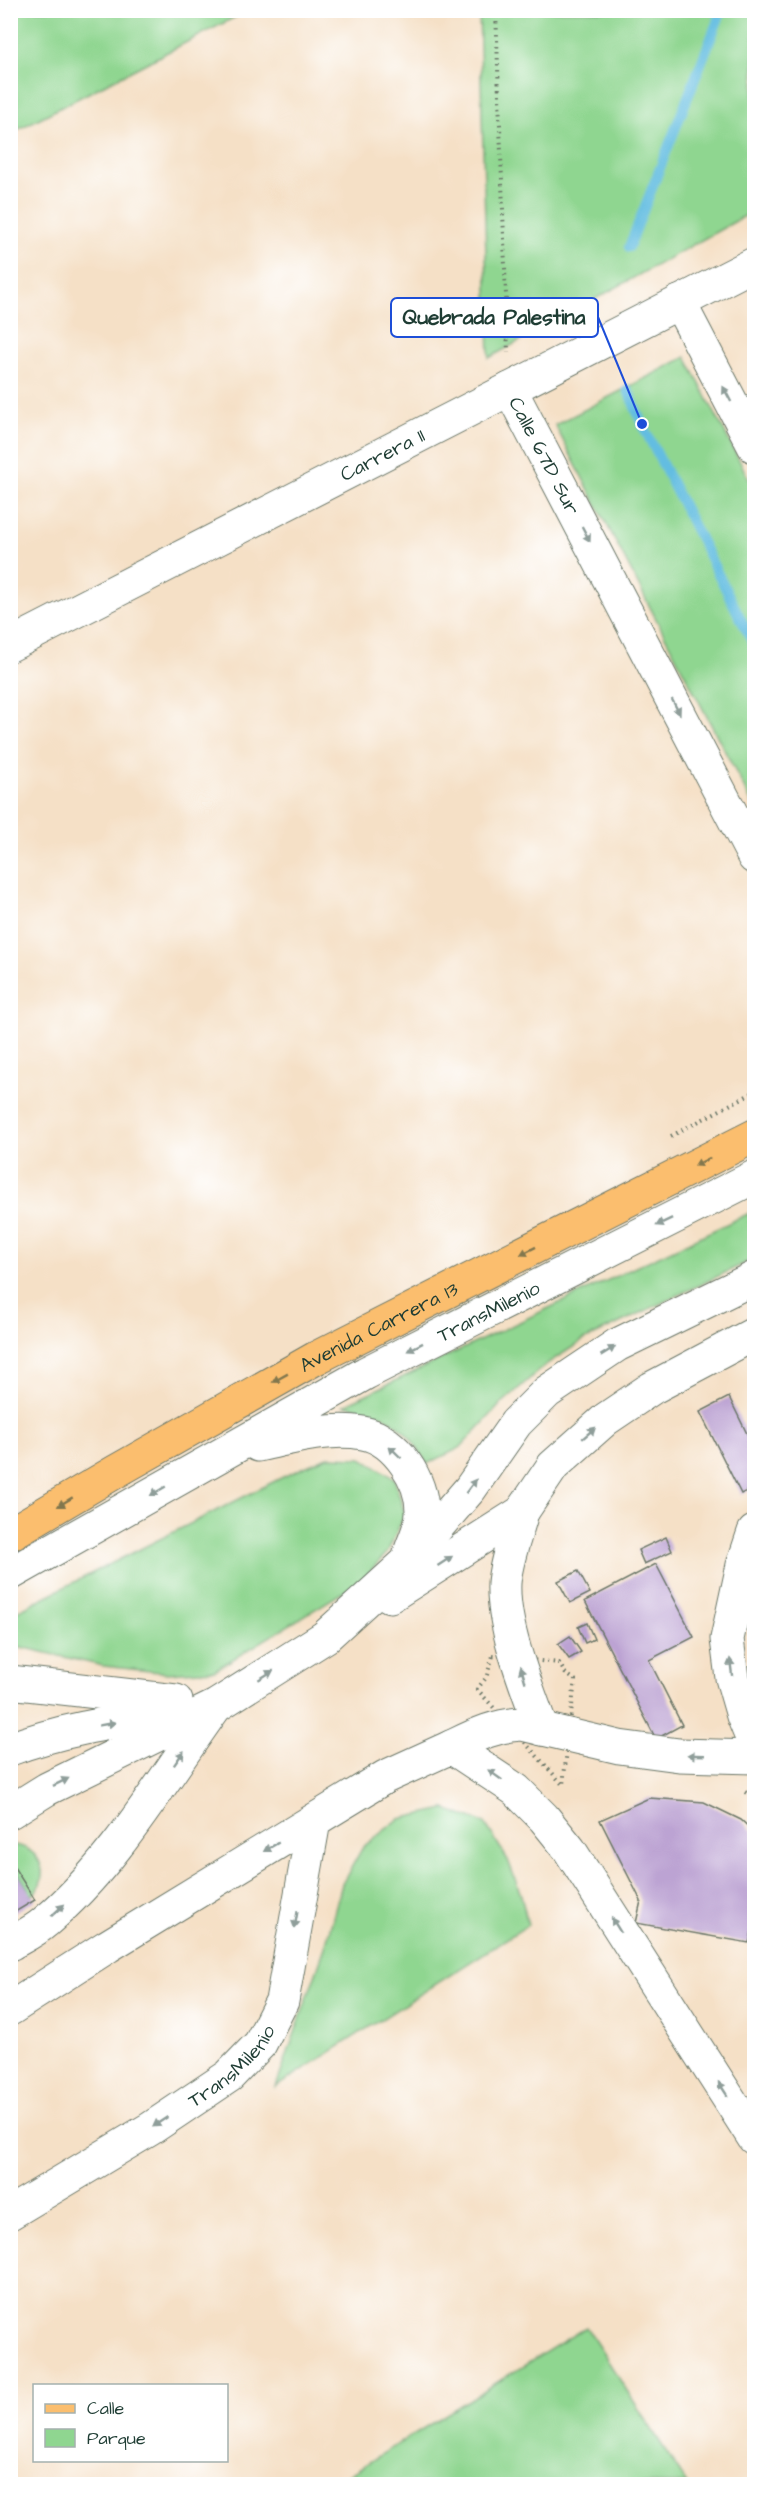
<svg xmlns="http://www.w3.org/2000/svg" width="765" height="2495" font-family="'Architects Daughter',sans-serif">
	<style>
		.green { fill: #8fd690; stroke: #578a62; stroke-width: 1.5 }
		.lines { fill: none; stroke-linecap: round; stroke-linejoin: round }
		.stream { stroke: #63bde1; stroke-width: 10 }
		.building { fill: #bca3d3 }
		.minor-casing { stroke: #6a7667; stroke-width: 35 }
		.major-casing { stroke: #6a7667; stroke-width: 35 }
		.path { stroke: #6a7667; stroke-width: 4; stroke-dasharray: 1.5 4.5; stroke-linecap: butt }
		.minor { stroke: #fff; stroke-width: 33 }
		.major { stroke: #fbbe6e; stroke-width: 33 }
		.oneway { fill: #8f9e9a }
		.oneway2 { fill: #82774e }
		.labels { text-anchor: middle; stroke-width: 6; stroke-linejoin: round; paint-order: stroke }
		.street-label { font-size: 20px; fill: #1f3d34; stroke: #fff }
		.leader { fill: none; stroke: #1d4ed8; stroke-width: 2 }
		.callout-dot { fill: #1d4ed8; stroke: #fff; stroke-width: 2 }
		.callout { fill: #fff; stroke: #1d4ed8; stroke-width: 2 }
		.callout-label { font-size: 21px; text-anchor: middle; font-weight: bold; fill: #1f3d34 }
	</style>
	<rect width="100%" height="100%" fill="#fff"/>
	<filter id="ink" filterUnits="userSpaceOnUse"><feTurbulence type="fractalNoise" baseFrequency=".0167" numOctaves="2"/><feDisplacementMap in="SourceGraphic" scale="12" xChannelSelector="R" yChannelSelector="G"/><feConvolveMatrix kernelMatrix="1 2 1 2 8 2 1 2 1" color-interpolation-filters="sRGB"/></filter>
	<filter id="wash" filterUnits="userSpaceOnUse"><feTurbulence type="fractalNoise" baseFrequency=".008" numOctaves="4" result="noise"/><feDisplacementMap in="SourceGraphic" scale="24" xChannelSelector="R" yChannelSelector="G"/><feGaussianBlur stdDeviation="1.35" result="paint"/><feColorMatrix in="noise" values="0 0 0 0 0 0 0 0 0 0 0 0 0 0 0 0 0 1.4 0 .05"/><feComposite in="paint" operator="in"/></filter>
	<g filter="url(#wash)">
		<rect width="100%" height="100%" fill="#f5e0c6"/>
		<!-- green -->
		<g class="green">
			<path d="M 11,10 L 247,10 L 247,11 L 11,133 Z"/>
			<path d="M 479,11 L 754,11 L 754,211 L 489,358 Z"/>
			<path d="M 686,357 L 754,489 L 754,807 L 555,425 Z"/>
			<path d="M 754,1211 L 754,1259 L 584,1340 L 545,1365 L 500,1405 L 460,1448 L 427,1464 C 406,1425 387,1412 344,1405 Z"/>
			<path d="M 327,1457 L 362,1458 L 394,1478 L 405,1514 L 387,1553 L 360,1582 L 215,1670 L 168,1673 L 103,1666 L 21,1647 L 11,1646 L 11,1614 L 285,1476 Z"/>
			<path d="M 445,1809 L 485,1823 L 508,1860 L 521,1895 L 528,1925 L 276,2087 L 325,1947 L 342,1884 L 363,1847 L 399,1819 Z"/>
			<path d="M 11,1845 C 39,1845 53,1875 32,1896 L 11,1861 Z"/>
			<path d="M 586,2327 L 687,2484 L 334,2484 Z"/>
		</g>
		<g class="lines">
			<!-- stream -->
			<g class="stream">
				<path d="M 629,247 L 722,10"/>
				<path d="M 628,390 L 642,424 L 754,645"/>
			</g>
		</g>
		<g id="blocks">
			<!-- building -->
			<g class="building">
				<path d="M 729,1397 L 754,1448 L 754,1487 L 741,1494 L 700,1412 Z"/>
				<path d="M 666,1537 L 672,1551 L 644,1564 L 638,1550 Z"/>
				<path d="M 656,1564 L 694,1637 L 649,1660 L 682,1725 L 656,1739 L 585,1601 Z"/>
				<path d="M 578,1571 L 590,1593 L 570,1603 L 558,1581 Z"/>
				<path d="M 587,1623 L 594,1639 L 585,1643 L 578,1627 Z"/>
				<path d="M 570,1636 L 581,1652 L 569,1659 L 558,1644 Z"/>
				<path d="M 649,1798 L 704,1802 L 741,1820 L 754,1832 L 754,1923 L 749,1943 L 636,1923 L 641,1901 L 600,1820 Z"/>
				<path d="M 10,1861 L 35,1900 L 10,1915 Z"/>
			</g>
		</g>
	</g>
	<g filter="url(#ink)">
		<use href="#blocks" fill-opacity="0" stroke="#6a7667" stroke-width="1.5"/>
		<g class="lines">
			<defs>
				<g id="minor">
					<path d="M 679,302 L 754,446"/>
					<path id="s1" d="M 510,389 L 754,857"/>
					<path id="s2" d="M 10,645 L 754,264"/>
					<path d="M 258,1445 C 291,1438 329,1427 363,1433 C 396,1439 423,1481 422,1513 C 422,1526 414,1540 410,1553"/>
					<path d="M 522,1512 C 516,1535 506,1559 504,1583 C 502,1627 527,1688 542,1729"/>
					<path d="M 754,1532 L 743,1565 L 727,1639 L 732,1678 L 743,1716 L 754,1743"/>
					<path id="s3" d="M 10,1574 L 366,1373 L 754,1177"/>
					<path d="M 390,1596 L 522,1512 L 553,1466 L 606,1419 L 652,1388 L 754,1334"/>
					<path d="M 10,1682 L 176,1701"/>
					<path d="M 451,1747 C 474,1736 495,1725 522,1724 L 619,1747 L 679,1755 L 754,1757"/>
					<path d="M 10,1749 C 65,1728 122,1721 179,1712"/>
					<path d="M 10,1812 L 47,1789 L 216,1706 L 325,1637 L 406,1563 L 470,1489 L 516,1423 L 547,1392 L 617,1345 L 754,1278"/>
					<path d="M 10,1944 C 22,1937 35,1931 45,1922 C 114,1864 161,1782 213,1710"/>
					<path d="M 10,2009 L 108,1946 L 385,1777 L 451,1747 L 516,1790 L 544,1818 L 569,1849 L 754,2138"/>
					<path id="s4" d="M 10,2213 L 150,2129 L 229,2076 L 260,2044 L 282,2001 L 314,1821"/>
				</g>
				<g id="major">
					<path id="s5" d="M 10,1534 L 115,1472 L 316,1358 L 754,1136"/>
				</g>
			</defs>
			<!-- minor casing -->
			<use href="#minor" class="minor-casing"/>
			<!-- major casing -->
			<use href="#major" class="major-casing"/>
			<!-- path -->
			<g class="path">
				<path d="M 496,10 L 508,353"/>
				<path d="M 671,1136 L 754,1092"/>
				<path d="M 493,1656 L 559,1663 L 565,1673 L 575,1680 L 563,1785 L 477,1689 L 486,1678 Z"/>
				<path d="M 745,1792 L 754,1798"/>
			</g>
			<!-- minor -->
			<use href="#minor" class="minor"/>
			<!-- major -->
			<use href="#major" class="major"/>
		</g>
		<!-- one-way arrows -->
		<defs><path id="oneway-solid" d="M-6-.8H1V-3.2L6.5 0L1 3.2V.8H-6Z" transform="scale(1.5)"/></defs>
		<g class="oneway">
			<use href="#oneway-solid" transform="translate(727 394) rotate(-118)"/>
			<use href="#oneway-solid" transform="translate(586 534) rotate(62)"/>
			<use href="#oneway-solid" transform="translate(676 707) rotate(62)"/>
			<use href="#oneway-solid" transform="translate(664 1222) rotate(154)"/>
			<use href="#oneway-solid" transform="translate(415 1347) rotate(153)"/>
			<use href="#oneway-solid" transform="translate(608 1351) rotate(-32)"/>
			<use href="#oneway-solid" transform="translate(589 1433) rotate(-41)"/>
			<use href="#oneway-solid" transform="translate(395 1452) rotate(-136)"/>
			<use href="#oneway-solid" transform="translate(471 1486) rotate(-53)"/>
			<use href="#oneway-solid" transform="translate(158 1491) rotate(150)"/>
			<use href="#oneway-solid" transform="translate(445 1561) rotate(-33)"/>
			<use href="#oneway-solid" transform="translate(731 1667) rotate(-97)"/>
			<use href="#oneway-solid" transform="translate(523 1674) rotate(-106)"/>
			<use href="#oneway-solid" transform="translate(266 1675) rotate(-32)"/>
			<use href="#oneway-solid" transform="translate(107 1724) rotate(-10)"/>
			<use href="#oneway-solid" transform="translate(696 1755) rotate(-178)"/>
			<use href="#oneway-solid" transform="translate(179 1758) rotate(-55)"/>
			<use href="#oneway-solid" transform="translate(495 1775) rotate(-144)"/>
			<use href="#oneway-solid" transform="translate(61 1782) rotate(-26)"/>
			<use href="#oneway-solid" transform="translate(271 1847) rotate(149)"/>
			<use href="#oneway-solid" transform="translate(58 1910) rotate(-42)"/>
			<use href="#oneway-solid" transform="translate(296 1920) rotate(100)"/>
			<use href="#oneway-solid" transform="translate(616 1925) rotate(-122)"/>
			<use href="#oneway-solid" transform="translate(723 2089) rotate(-123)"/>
			<use href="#oneway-solid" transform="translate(160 2122) rotate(146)"/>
		</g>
		<g class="oneway2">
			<use href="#oneway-solid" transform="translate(702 1162) rotate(153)"/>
			<use href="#oneway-solid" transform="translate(528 1251) rotate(153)"/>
			<use href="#oneway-solid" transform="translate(280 1378) rotate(151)"/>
			<use href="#oneway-solid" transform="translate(65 1502) rotate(149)"/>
		</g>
	</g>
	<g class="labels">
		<!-- street labels -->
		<g class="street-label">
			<text dy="7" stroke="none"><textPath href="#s2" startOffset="418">Carrera 11</textPath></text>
			<text dy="7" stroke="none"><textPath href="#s1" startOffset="75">Calle 67D Sur</textPath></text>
			<text dy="7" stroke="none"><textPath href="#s3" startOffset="546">TransMilenio</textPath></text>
			<text dy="7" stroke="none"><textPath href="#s5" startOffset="423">Avenida Carrera 13</textPath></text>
			<text dy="7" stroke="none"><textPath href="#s4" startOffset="267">TransMilenio</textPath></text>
		</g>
	</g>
	<!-- callouts -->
	<path class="leader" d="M642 424L598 317"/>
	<circle class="callout-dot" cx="642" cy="424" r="6"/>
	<rect class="callout" x="391" y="298" width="207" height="39" rx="6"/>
	<g class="callout-label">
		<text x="494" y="324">Quebrada Palestina</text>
	</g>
	<!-- margin -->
	<rect width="765" height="2495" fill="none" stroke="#fff" stroke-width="36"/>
	<!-- legend -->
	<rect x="33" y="2384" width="195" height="78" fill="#ffffff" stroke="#a5b1ae" stroke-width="1.5"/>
	<rect x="45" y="2404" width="30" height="9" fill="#fbbe6e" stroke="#a5b1ae" stroke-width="1.5"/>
	<text x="87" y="2414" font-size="18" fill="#1f3d34">Calle</text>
	<rect x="45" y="2429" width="30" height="18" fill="#8fd690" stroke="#a5b1ae" stroke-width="1.5"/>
	<text x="87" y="2444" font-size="18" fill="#1f3d34">Parque</text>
</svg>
